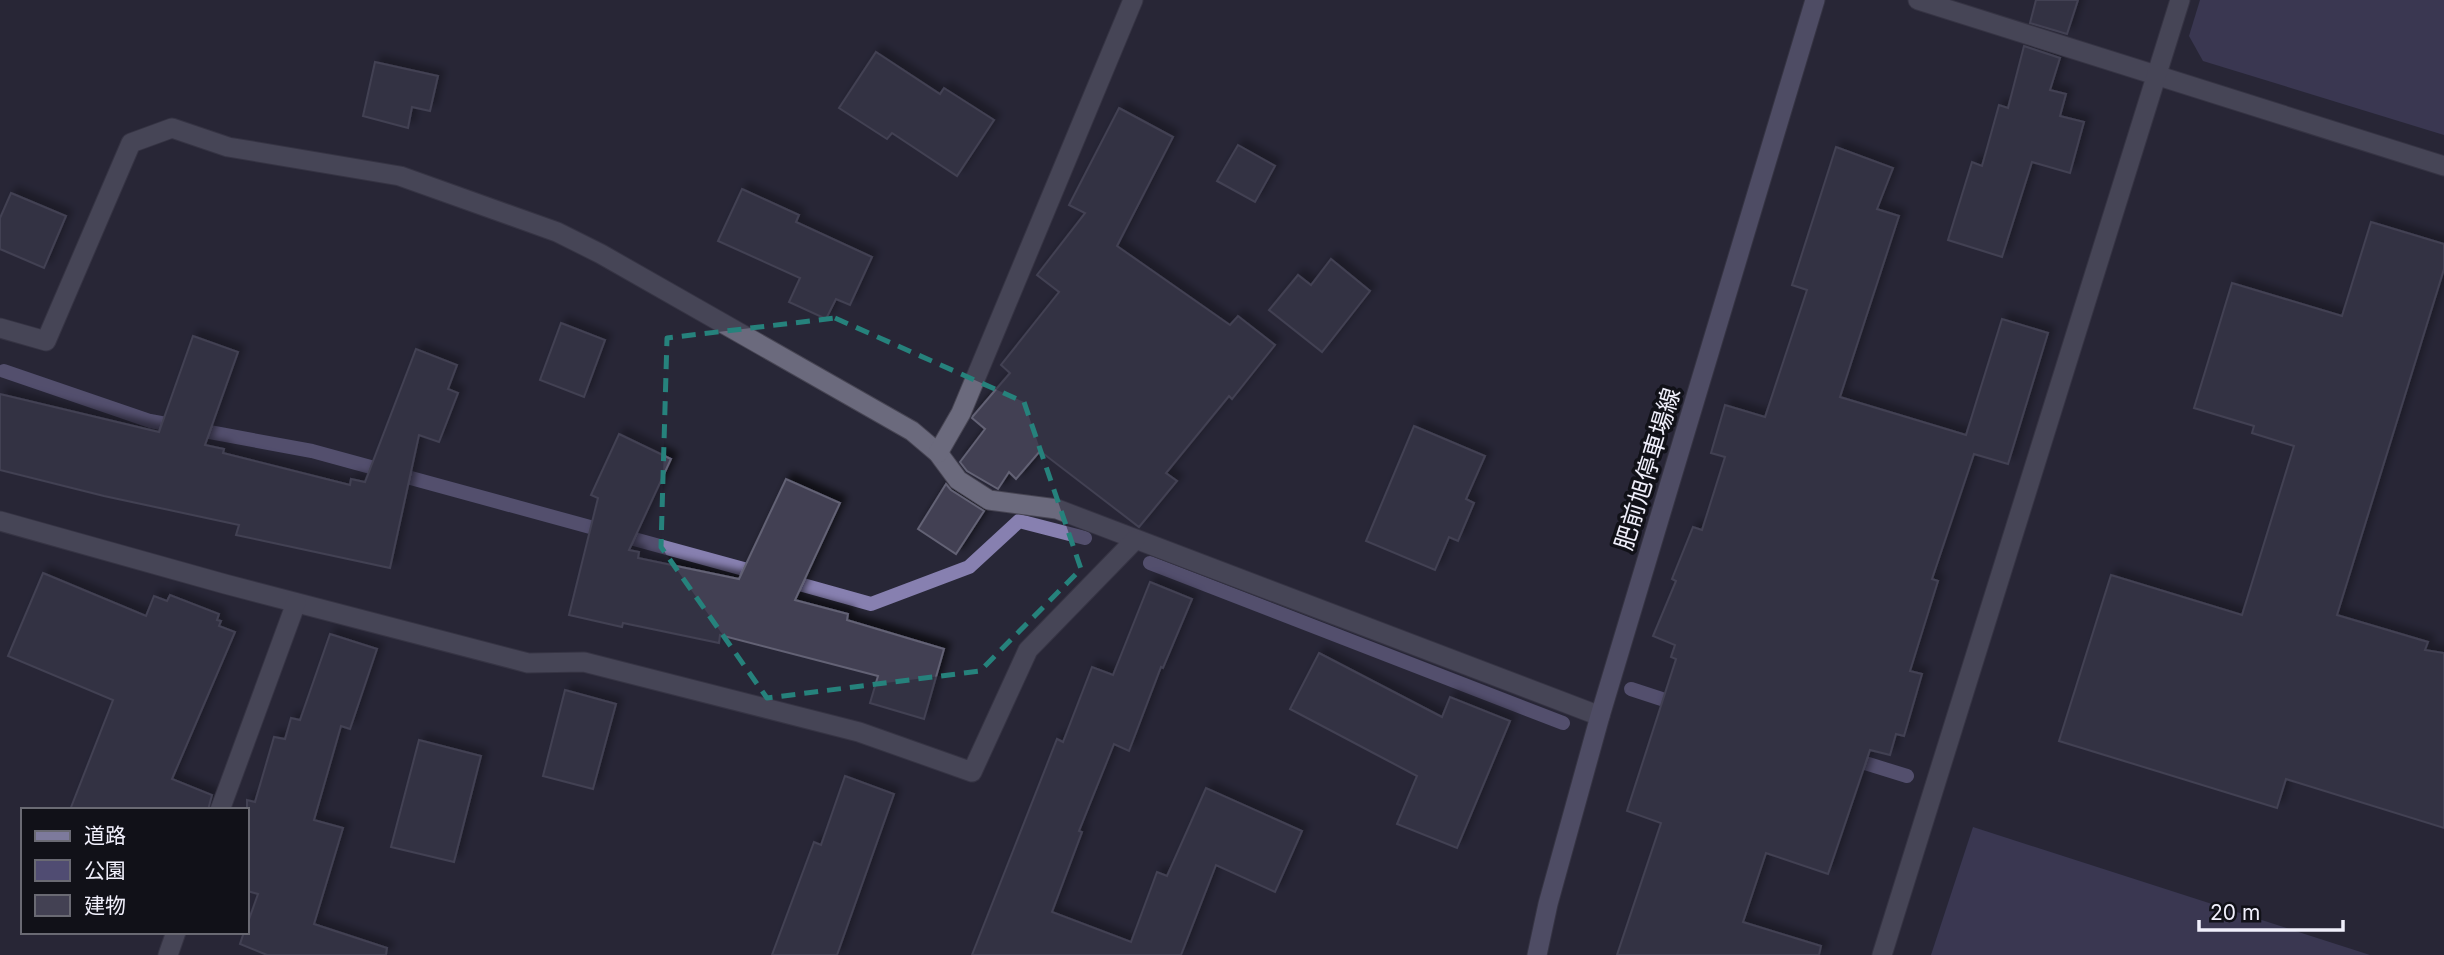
<svg xmlns="http://www.w3.org/2000/svg" width="2444" height="955" font-family="Inter,'Noto Sans JP',sans-serif">
	<style>
		.green { fill: #504c72 }
		.lines { fill: none; stroke-linecap: round; stroke-linejoin: round }
		.stream { stroke: #8780b0; stroke-width: 14 }
		.building { fill: #434153; stroke: #636275; stroke-width: 2; filter: url(#shadow) }
		.minor-casing { stroke: #474553; stroke-width: 21 }
		.secondary-casing { stroke: #474553; stroke-width: 21 }
		.minor { stroke: #6b6a7d; stroke-width: 19 }
		.secondary { stroke: #7d7a9c; stroke-width: 19 }
		.marked { fill: none; stroke: #26827c; stroke-width: 5; stroke-dasharray: 14 9; stroke-linejoin: round }
		.labels { text-anchor: middle; stroke-width: 7; stroke-linejoin: round; paint-order: stroke }
		.street-label { font-size: 24px; fill: #f0effb; stroke: #111118 }
	</style>
	<defs>
		<filter id="shadow"><feDropShadow dx="6" dy="-6" stdDeviation="3.5" flood-color="#0009"/></filter>
	</defs>
	<rect width="100%" height="100%" fill="#282737"/>
	<!-- green -->
	<g class="green">
		<path d="M 2200,0 L 2444,0 L 2444,135 L 2203,61 L 2189,36 Z"/>
		<path d="M 1973,827 L 2370,955 L 1931,955 Z"/>
	</g>
	<g class="lines">
		<!-- stream -->
		<g class="stream">
			<path d="M 4,371 L 150,421 L 312,451 L 762,574"/>
			<path d="M 1150,563 L 1563,723"/>
			<path d="M 785,580 L 871,604 L 969,567 L 1019,521 L 1085,538"/>
			<path d="M 1631,689 L 1680,705"/>
			<path d="M 1849,758 L 1907,776"/>
		</g>
	</g>
	<!-- building -->
	<g class="building">
		<path d="M 2036,0 L 2078,0 L 2067,34 L 2030,23 Z"/>
		<path d="M 2024,46 L 2060,58 L 2050,90 L 2066,94 L 2060,116 L 2084,122 L 2070,173 L 2032,162 L 2002,257 L 1948,240 L 1972,162 L 1982,166 L 1999,105 L 2008,108 Z"/>
		<path d="M 876,52 L 940,94 L 944,88 L 994,120 L 957,176 L 892,133 L 887,139 L 839,108 Z"/>
		<path d="M 375,62 L 438,76 L 430,111 L 412,107 L 408,128 L 363,116 Z"/>
		<path d="M 1119,108 L 1173,137 L 1117,246 L 1230,325 L 1238,316 L 1275,345 L 1232,399 L 1229,396 L 1166,473 L 1177,481 L 1139,527 L 1040,451 L 1016,479 L 1009,472 L 998,489 L 967,471 L 960,462 L 985,429 L 972,418 L 973,416 L 1010,373 L 1001,365 L 1059,292 L 1037,275 L 1085,213 L 1069,205 Z"/>
		<path d="M 1238,145 L 1275,166 L 1255,202 L 1217,181 Z"/>
		<path d="M 1836,147 L 1893,168 L 1877,209 L 1899,216 L 1840,397 L 1966,435 L 2002,319 L 2048,333 L 2008,464 L 1974,454 L 1932,579 L 1938,581 L 1910,671 L 1922,674 L 1904,736 L 1896,734 L 1890,755 L 1870,750 L 1828,874 L 1766,853 L 1743,922 L 1821,946 L 1819,955 L 1617,955 L 1661,823 L 1627,811 L 1676,659 L 1671,657 L 1675,645 L 1653,636 L 1676,581 L 1672,579 L 1693,527 L 1702,530 L 1725,457 L 1711,453 L 1725,405 L 1765,417 L 1807,290 L 1792,285 Z"/>
		<path d="M 742,189 L 799,215 L 796,222 L 872,257 L 850,305 L 836,299 L 826,319 L 789,302 L 800,278 L 718,241 Z"/>
		<path d="M 11,193 L 66,216 L 44,268 L 0,249 L 0,218 Z"/>
		<path d="M 2371,222 L 2444,244 L 2444,269 L 2337,615 L 2428,642 L 2425,650 L 2444,653 L 2444,828 L 2286,779 L 2277,808 L 2059,741 L 2111,575 L 2242,615 L 2294,446 L 2252,433 L 2254,426 L 2194,408 L 2232,283 L 2342,316 Z"/>
		<path d="M 1331,259 L 1370,291 L 1322,352 L 1269,310 L 1298,275 L 1311,285 Z"/>
		<path d="M 561,323 L 605,340 L 584,397 L 540,380 Z"/>
		<path d="M 193,336 L 238,352 L 205,445 L 224,449 L 223,453 L 350,485 L 351,479 L 365,482 L 416,349 L 457,365 L 448,389 L 458,393 L 439,442 L 419,435 L 390,568 L 236,535 L 239,525 L 104,496 L 0,470 L 0,394 L 159,432 Z"/>
		<path d="M 1414,426 L 1485,456 L 1466,499 L 1474,503 L 1458,541 L 1449,537 L 1435,570 L 1366,541 Z"/>
		<path d="M 619,434 L 671,459 L 629,550 L 639,552 L 638,558 L 739,579 L 786,479 L 840,503 L 795,600 L 848,614 L 847,620 L 944,649 L 924,719 L 870,703 L 878,676 L 720,635 L 719,643 L 623,623 L 622,627 L 569,615 L 598,498 L 591,495 Z"/>
		<path d="M 946,484 L 951,490 L 984,511 L 956,554 L 918,529 Z"/>
		<path d="M 43,573 L 146,616 L 154,596 L 167,601 L 170,595 L 219,614 L 217,620 L 221,621 L 219,626 L 235,632 L 172,779 L 212,795 L 208,810 L 70,810 L 113,700 L 8,656 Z"/>
		<path d="M 1150,582 L 1192,599 L 1163,668 L 1161,667 L 1129,751 L 1114,744 L 1079,831 L 1082,832 L 1052,912 L 1131,942 L 1157,872 L 1167,876 L 1206,788 L 1302,831 L 1275,892 L 1216,865 L 1181,955 L 972,955 L 1057,739 L 1063,742 L 1092,667 L 1113,675 Z"/>
		<path d="M 330,634 L 377,649 L 350,729 L 341,726 L 314,820 L 343,828 L 314,924 L 387,948 L 386,955 L 267,955 L 240,944 L 244,932 L 247,932 L 247,925 L 258,894 L 247,891 L 247,800 L 255,802 L 274,737 L 285,739 L 291,718 L 300,720 Z"/>
		<path d="M 1319,653 L 1442,717 L 1450,697 L 1510,721 L 1457,848 L 1397,824 L 1417,776 L 1290,709 Z"/>
		<path d="M 565,690 L 616,704 L 593,789 L 543,776 Z"/>
		<path d="M 419,740 L 481,756 L 454,862 L 391,847 Z"/>
		<path d="M 845,776 L 894,794 L 837,955 L 772,955 L 814,842 L 821,845 Z"/>
	</g>
	<g class="lines">
		<defs>
			<g id="minor">
				<path d="M 1918,0 L 2444,166"/>
				<path d="M 0,328 L 46,341 L 131,143 L 172,128 L 228,147 L 400,176 L 557,232 L 601,254 L 912,431 L 938,453 L 958,480 L 989,500 L 1057,509 L 1600,716"/>
				<path d="M 938,453 L 961,413 L 1133,0"/>
				<path d="M 0,521 L 225,584 L 528,663 L 584,662 L 859,732 L 972,772 L 1028,650 L 1135,540"/>
				<path d="M 220,810 L 296,603"/>
				<path d="M 168,955 L 176,932"/>
				<path d="M 1882,955 L 2180,0"/>
			</g>
			<path id="secondary" d="M 1537,955 L 1548,904 L 1600,716 L 1815,0"/>
		</defs>
		<!-- minor casing -->
		<use href="#minor" class="minor-casing"/>
		<!-- secondary casing -->
		<use href="#secondary" class="secondary-casing"/>
		<!-- minor -->
		<use href="#minor" class="minor"/>
		<!-- secondary -->
		<use href="#secondary" class="secondary"/>
	</g>
	<!-- marked area -->
	<path d="M0 0H2444V955H0ZM 835,318 L 1024,402 L 1081,569 L 980,671 L 767,698 L 661,547 L 667,338 Z" fill="#282737" fill-opacity=".55" fill-rule="evenodd"/>
	<path class="marked" d="M 835,318 L 1024,402 L 1081,569 L 980,671 L 767,698 L 661,547 L 667,338 Z"/>
	<g class="labels">
		<!-- street labels -->
		<g class="street-label">
			<text transform="translate(1648 469) rotate(-73)" y="8">肥前旭停車場線</text>
		</g>
	</g>
	<!-- legend -->
	<rect x="21" y="808" width="228" height="126" fill="#111118" stroke="#6a6a73" stroke-width="2"/>
	<rect x="35" y="831" width="35" height="10" fill="#7d7a9c" stroke="#6a6a73" stroke-width="2"/>
	<text x="84" y="843" font-size="21" fill="#f0effb">道路</text>
	<rect x="35" y="860" width="35" height="21" fill="#504c72" stroke="#6a6a73" stroke-width="2"/>
	<text x="84" y="878" font-size="21" fill="#f0effb">公園</text>
	<rect x="35" y="895" width="35" height="21" fill="#434153" stroke="#6a6a73" stroke-width="2"/>
	<text x="84" y="913" font-size="21" fill="#f0effb">建物</text>
	<!-- scale -->
	<path d="M2199 920v10h144v-10" fill="none" stroke="#f0effb" stroke-width="3.5"/>
	<text x="2210" y="920" font-size="21" fill="#f0effb" stroke="#111118" stroke-width="5" paint-order="stroke">20 m</text>
</svg>
